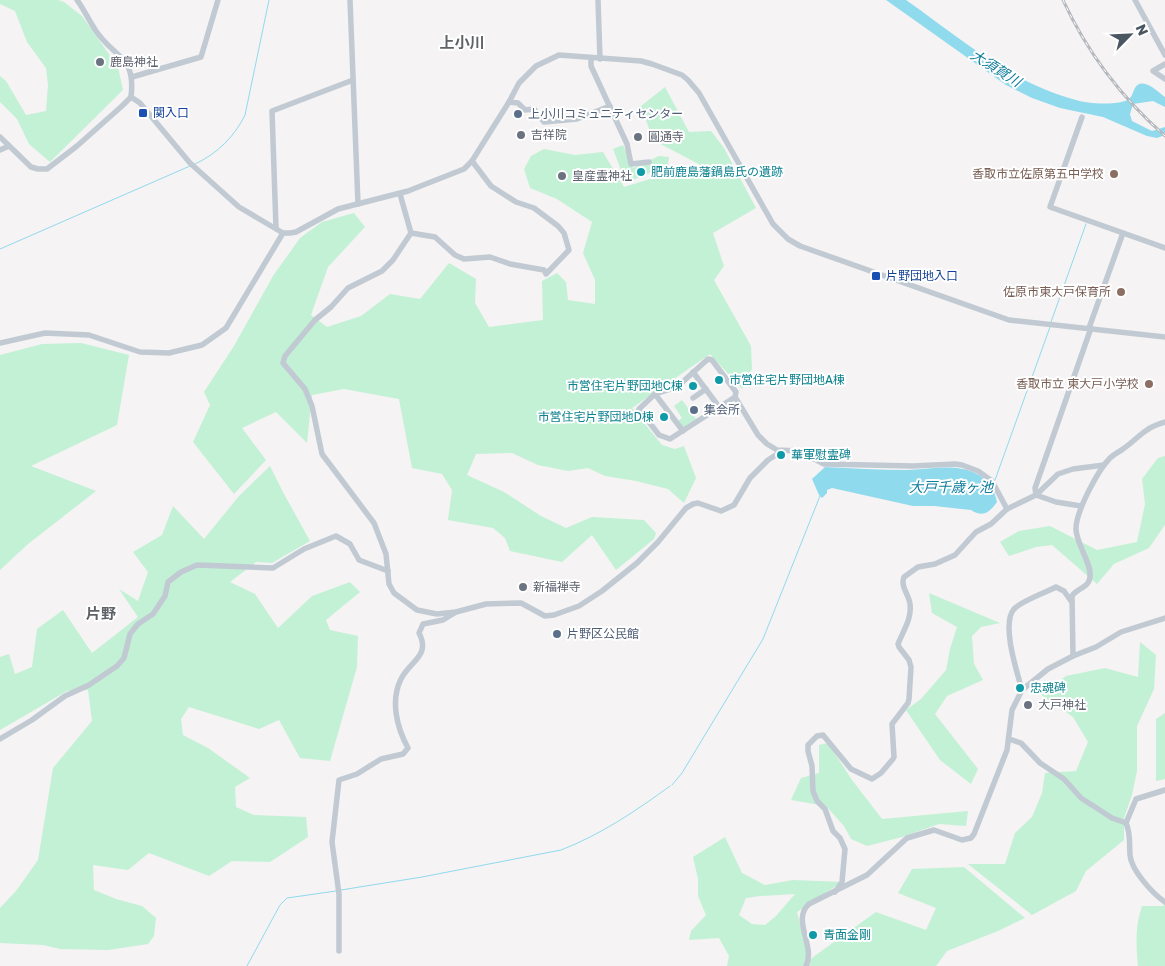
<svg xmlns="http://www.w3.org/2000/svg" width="1165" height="966" font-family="'Golos Text','Noto Sans JP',sans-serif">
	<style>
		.green { fill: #c3f1d5; fill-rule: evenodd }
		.water { fill: #90daee }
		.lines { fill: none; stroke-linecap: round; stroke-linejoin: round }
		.stream { stroke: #90daee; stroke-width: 1 }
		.minor { stroke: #c1cad2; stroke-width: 5.5 }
		.rail-casing { stroke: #b5b8bd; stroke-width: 3 }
		.rail { stroke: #fff; stroke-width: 1; stroke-dasharray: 4; stroke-linecap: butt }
		.worship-dot { fill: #6b7280; stroke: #fff; stroke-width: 2 }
		.transit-dot { fill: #1a4fb4; stroke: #fff; stroke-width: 2 }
		.service-dot { fill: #5c6f8a; stroke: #fff; stroke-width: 2 }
		.culture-dot { fill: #0f9aa8; stroke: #fff; stroke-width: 2 }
		.education-dot { fill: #8d6e63; stroke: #fff; stroke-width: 2 }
		.labels { text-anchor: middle; stroke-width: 4; stroke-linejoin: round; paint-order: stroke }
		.worship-label { font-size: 12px; fill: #5b616d; stroke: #fff; text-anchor: start }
		.transit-label { font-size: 12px; fill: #164399; stroke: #fff; text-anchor: start }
		.service-label { font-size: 12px; fill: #4e5e75; stroke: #fff; text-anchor: start }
		.culture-label { font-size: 12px; fill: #0d838f; stroke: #fff; text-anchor: start }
		.education-label { font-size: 12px; fill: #785e54; stroke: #fff; text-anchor: end }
		.water-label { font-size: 14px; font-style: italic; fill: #0c7c9b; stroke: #fff }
		.quarter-label { font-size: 15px; font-weight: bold; fill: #5f6368; stroke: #fff }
	</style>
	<rect width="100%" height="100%" fill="#f5f3f3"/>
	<!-- green -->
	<g class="green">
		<path d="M 0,0 L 58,0 L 64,2 L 82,16 L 118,67 L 123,90 L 50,162 L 29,144 L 17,119 L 0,102 L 0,76 L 6,81 L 26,115 L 46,111 L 48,85 L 46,68 L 27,42 L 15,11 L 0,4 Z"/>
		<path d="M 665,87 L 689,132 L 711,131 L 724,148 L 756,208 L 713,233 L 724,266 L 714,280 L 751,346 L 752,369 L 742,389 L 710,354 L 632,408 L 662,445 L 675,449 L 684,446 L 696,478 L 684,503 L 668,489 L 636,481 L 605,476 L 588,468 L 568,471 L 538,465 L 512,453 L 476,454 L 467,475 L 504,492 L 541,516 L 566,528 L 592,517 L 644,520 L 656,533 L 654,539 L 616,570 L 592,535 L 562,562 L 510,551 L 505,538 L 493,528 L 448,520 L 452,490 L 442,474 L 412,468 L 399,399 L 344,389 L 312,395 L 307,443 L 276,412 L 242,428 L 266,460 L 234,494 L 193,442 L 210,405 L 204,392 L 234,346 L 273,276 L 300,238 L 322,222 L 354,213 L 365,227 L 328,267 L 311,315 L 327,327 L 361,316 L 390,294 L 420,299 L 449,263 L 476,279 L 475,303 L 489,327 L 543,320 L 542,281 L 557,273 L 566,282 L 568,300 L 595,304 L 595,280 L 583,253 L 592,222 L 557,199 L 530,188 L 524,169 L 531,156 L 544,149 L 575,155 L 603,152 L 624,187 L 650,179 L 690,179 L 710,170 L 653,140 L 641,106 Z"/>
		<path d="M 623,145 L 633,168 L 659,156 L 669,157 L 667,173 L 654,171 L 626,183 L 613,149 Z"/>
		<path d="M 81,343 L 129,355 L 117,425 L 31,466 L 96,491 L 28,544 L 0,570 L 0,355 L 42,344 Z"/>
		<path d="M 682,400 L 696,419 L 683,428 L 678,421 L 682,418 L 674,406 Z"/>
		<path d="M 1165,456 L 1165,525 L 1149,548 L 1114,564 L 1097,584 L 1052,545 L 1036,547 L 1009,556 L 1000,542 L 1019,531 L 1050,526 L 1097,550 L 1137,542 L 1145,504 L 1142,479 L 1158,458 Z"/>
		<path d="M 270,466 L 284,494 L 310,541 L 272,563 L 256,562 L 230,582 L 255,594 L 278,628 L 312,596 L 350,582 L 360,592 L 326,620 L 330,630 L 358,636 L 357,667 L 330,761 L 300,758 L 279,720 L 259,729 L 189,707 L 181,719 L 183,735 L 208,748 L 250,778 L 235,787 L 236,807 L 254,815 L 306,817 L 308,837 L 270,862 L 232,861 L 209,876 L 149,853 L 128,870 L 93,865 L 94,890 L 116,899 L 142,906 L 156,918 L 154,936 L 148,944 L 108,950 L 60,949 L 43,945 L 0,943 L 0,908 L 16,891 L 38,860 L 53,768 L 92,721 L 88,690 L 67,691 L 0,730 L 0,657 L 9,654 L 15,674 L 32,667 L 37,629 L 63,610 L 92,653 L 138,617 L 119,589 L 138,601 L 148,572 L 133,552 L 162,535 L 173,506 L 204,539 L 239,496 Z"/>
		<path d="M 929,593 L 1000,623 L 981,627 L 972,636 L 974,664 L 983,680 L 947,696 L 935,714 L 978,769 L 971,784 L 940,760 L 906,710 L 921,699 L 946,670 L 950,649 L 957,627 L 932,613 Z"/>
		<path d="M 1140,642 L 1156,655 L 1154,689 L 1137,726 L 1137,771 L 1132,795 L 1124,818 L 1124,840 L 1086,871 L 1076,891 L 1032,915 L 968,864 L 1005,864 L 1015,833 L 1032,817 L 1042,793 L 1045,773 L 1076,771 L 1088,742 L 1073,717 L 1040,694 L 1066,676 L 1105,668 L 1138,677 Z"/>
		<path d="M 1165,713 L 1165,779 L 1156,781 L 1156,719 Z"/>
		<path d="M 828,743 L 852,780 L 882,819 L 968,811 L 966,826 L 939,824 L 902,837 L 867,846 L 851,839 L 844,826 L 826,806 L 791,800 L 801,778 L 819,773 L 819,745 Z"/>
		<path d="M 725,837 L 742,873 L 765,885 L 793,880 L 842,882 L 797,912 L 809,960 L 876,912 L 926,930 L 936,908 L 898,893 L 912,869 L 964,867 L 1025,918 L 998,931 L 947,951 L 936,966 L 727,966 L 729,956 L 719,938 L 689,940 L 691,931 L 706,915 L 698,896 L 698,879 L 693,857 ZM 795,894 L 776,916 L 765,925 L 752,924 L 739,915 L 746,898 L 760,896 Z"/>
		<path d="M 1165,903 L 1165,966 L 1138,966 C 1136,945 1135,926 1142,906 L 1163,906 Z"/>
	</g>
	<!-- water -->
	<g class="water">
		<path d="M 886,0 L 906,0 C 960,38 1011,83 1076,100 C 1088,104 1112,105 1125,101 C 1131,99 1132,95 1134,90 C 1141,74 1158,92 1165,97 L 1165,107 L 1153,101 L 1133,104 L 1130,114 L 1132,121 L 1152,131 L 1165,127 L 1165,135 L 1157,138 L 1147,136 L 1103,117 L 1060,108 L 1032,98 L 1006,85 Z"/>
		<path d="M 825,467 C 852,468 879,470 906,470 C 929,470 953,463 975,473 C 989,479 994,489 997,502 C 990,512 983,518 971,510 L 934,506 L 913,506 L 832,488 L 827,490 L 827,493 L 822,498 L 819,495 L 812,479 Z"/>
	</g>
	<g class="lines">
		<!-- stream -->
		<g class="stream">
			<path d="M 195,164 C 217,154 235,136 245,115 L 269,0"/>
			<path d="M 0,249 L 190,166"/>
			<path d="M 1051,322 L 1086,224"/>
			<path d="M 995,480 L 1050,327"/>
			<path d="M 672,785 L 682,773 L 763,639 L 820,496"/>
			<path d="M 341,890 L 422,877 L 561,850 C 600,835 636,811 670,786"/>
			<path d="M 247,966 L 280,905 L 287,898 L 336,891"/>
		</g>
		<!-- minor -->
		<g class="minor">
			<path d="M 77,0 C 84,9 89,21 96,31 C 115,59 136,55 131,97 L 140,103 L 190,163 L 239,207 L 283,233 L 290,233 L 296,232 L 338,209 L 408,191 L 464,169 L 472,161 L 487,137 L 509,102 L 519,83 L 536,66 L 559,55 L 641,61 L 652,64 L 682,75 L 688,80 L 699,93 L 773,224 L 788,239 L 800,246 L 1009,320 L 1165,337"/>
			<path d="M 350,0 L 358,204"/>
			<path d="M 598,0 L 600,59"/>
			<path d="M 1135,0 L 1165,55"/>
			<path d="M 591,59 L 591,66 L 627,144 L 631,164 L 649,162"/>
			<path d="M 1165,64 L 1153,71 L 1165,79"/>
			<path d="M 132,77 L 201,57 L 218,0"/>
			<path d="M 509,102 L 518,103 L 525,110 L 534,109 L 544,122 L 577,119 L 610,106"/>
			<path d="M 1082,117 L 1050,207 L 1165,248"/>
			<path d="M 0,137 L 31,167 L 38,169 L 47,169 L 77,146 L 122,106 L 131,97"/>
			<path d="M 0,150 L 9,146"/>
			<path d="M 400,194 L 411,233 L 393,260 L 382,271 L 348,288 L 331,307 L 315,320 L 285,356 L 283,363 L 305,389 L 312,406 L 322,454 L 374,523 L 386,554 L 389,584 L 394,593 L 417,610 L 437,614 L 456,612 L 486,604 L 521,603 L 545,616 L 554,615 L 579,606 L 602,591 L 637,563 L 658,542 L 686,508 L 693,504 L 698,503 L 721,511 L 734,505 L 750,478 L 768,460 L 782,451"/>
			<path d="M 276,228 L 272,111 L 353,80"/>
			<path d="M 411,233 L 435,237 L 455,255 L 464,259 L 490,257 L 510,264 L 544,270 L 546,274 L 569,250 L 564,233 L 558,226 L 534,208 L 516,202 L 491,186 L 472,161"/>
			<path d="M 1089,328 L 1123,233"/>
			<path d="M 0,343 L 45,333 L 89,335 L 140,352 L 169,353 L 202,345 L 226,328 L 283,233"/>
			<path d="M 693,372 L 719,407"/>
			<path d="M 655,394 L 683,431"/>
			<path d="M 735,397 L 736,392 L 712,360 L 708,359 L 677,387 L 655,394 L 639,409 L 659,435 L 670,439 L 735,397 L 758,435 L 767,444 L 777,450 L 799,451 L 824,464 L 913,466 L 955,464 L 962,465 L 978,471 L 992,481 L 1007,509"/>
			<path d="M 693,398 L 706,389"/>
			<path d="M 1036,495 L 1035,488 L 1091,328"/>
			<path d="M 1036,495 L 1056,502 L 1081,506"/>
			<path d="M 1073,656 L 1072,596 C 1077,588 1089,588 1090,577 C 1092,564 1077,545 1076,530 C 1075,513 1098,470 1110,458 C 1114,454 1119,452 1123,449 C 1132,443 1139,435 1147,430 C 1152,426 1159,424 1165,422"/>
			<path d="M 1022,690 C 1017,672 1001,624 1014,609 C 1023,600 1045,593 1056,587 L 1064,591 L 1071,601"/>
			<path d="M 0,739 L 32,720 L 65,696 L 89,685 L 117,666 L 124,658 L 130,634 L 138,624 L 153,614 L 165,596 L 168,582 L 181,572 L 197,565 L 273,568 L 304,549 L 336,536 L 350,544 L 359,560 L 388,571"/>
			<path d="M 1009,739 L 1021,743 L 1040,763 L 1064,779 L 1081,798 L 1112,818 L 1126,823"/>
			<path d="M 1165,790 L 1136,799 L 1126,823 C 1131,834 1129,843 1130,855 C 1131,870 1153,894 1165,902"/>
			<path d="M 835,892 L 842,882 L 845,849 L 840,838 L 833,831 L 825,809 L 817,801 L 813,791 L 812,766 L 808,751 L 808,745 L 817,736 L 823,735 L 851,769 L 872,779 L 881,773 L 893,759 L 894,757 L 892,724 L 908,703 L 909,699 L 911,667 L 909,660 L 899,647 L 898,644 C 903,631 912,619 910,604 C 909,595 900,586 904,577 L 918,567 L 935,564 L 955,555 L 976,532 L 991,524 L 1007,509 L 1036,495 L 1058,474 L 1073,469 L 1104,465"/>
			<path d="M 339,951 L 339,894 L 332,842 L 339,780 L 357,774 L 381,759 L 403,754 L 408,748 C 397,728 390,701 401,679 C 410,661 431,656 419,633 L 423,624 L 443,620 L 456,612"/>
			<path d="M 806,966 C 816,946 791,920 809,904 L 867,875 L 907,838 L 934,830 L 962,840 L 971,838 L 974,834 L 1007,750 L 1012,710 L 1022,690 L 1048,669 L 1073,656 L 1096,647 L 1121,632 L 1165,618"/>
		</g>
		<defs>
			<path id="rail" d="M 1063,0 C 1087,52 1122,98 1165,136"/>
		</defs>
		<!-- rail casing -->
		<use href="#rail" class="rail-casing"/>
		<!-- rail -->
		<use href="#rail" class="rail"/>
	</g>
	<!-- markers -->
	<g class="worship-dot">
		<circle cx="100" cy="62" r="5"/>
		<circle cx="521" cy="135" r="5"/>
		<circle cx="638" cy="137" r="5"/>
		<circle cx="562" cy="176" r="5"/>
		<circle cx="523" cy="587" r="5"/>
		<circle cx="1028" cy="705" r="5"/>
	</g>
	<g class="transit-dot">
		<rect x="138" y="108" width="10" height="10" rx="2.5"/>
		<rect x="871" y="271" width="10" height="10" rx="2.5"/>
	</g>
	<g class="service-dot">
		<circle cx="518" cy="114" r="5"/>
		<circle cx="694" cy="410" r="5"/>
		<circle cx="557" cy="634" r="5"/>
	</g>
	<g class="culture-dot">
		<circle cx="641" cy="172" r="5"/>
		<circle cx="719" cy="380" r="5"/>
		<circle cx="693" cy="386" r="5"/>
		<circle cx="664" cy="417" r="5"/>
		<circle cx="781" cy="455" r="5"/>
		<circle cx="1020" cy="688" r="5"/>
		<circle cx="813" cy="935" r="5"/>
	</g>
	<g class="education-dot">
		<circle cx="1114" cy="174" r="5"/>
		<circle cx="1121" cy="292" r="5"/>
		<circle cx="1149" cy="384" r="5"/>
	</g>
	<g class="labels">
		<!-- worship labels -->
		<g class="worship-label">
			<text x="110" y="66">鹿島神社</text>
			<text x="531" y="139">吉祥院</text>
			<text x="648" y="141">圓通寺</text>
			<text x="572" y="180">皇産霊神社</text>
			<text x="533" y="591">新福禅寺</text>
			<text x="1038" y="709">大戸神社</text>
		</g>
		<!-- transit labels -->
		<g class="transit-label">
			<text x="153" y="117">関入口</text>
			<text x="886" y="280">片野団地入口</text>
		</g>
		<!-- service labels -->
		<g class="service-label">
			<text x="528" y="118">上小川コミュニティセンター</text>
			<text x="704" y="414">集会所</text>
			<text x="567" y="638">片野区公民館</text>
		</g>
		<!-- culture labels -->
		<g class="culture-label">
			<text x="651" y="176">肥前鹿島藩鍋島氏の遺跡</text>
			<text x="729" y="384">市営住宅片野団地A棟</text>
			<text x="683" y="390" text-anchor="end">市営住宅片野団地C棟</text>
			<text x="654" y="421" text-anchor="end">市営住宅片野団地D棟</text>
			<text x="791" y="459">華軍慰霊碑</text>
			<text x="1030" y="692">忠魂碑</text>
			<text x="823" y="939">青面金剛</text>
		</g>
		<!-- education labels -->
		<g class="education-label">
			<text x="1104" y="178">香取市立佐原第五中学校</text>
			<text x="1111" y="296">佐原市東大戸保育所</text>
			<text x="1139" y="388">香取市立 東大戸小学校</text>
		</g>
		<!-- water labels -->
		<g class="water-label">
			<text transform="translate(996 68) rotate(32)" y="5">大須賀川</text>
			<text x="951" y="492">大戸千歳ヶ池</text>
		</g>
		<!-- quarter labels -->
		<g class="quarter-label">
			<text x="462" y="48">上小川</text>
			<text x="101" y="619">片野</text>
		</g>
	</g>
	<!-- north arrow -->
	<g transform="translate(1130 35) rotate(66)" stroke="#ffffff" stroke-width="4" paint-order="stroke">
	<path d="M0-4L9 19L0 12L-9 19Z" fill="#4a5661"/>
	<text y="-8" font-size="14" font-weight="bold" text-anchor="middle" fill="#4a5661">N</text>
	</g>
</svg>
